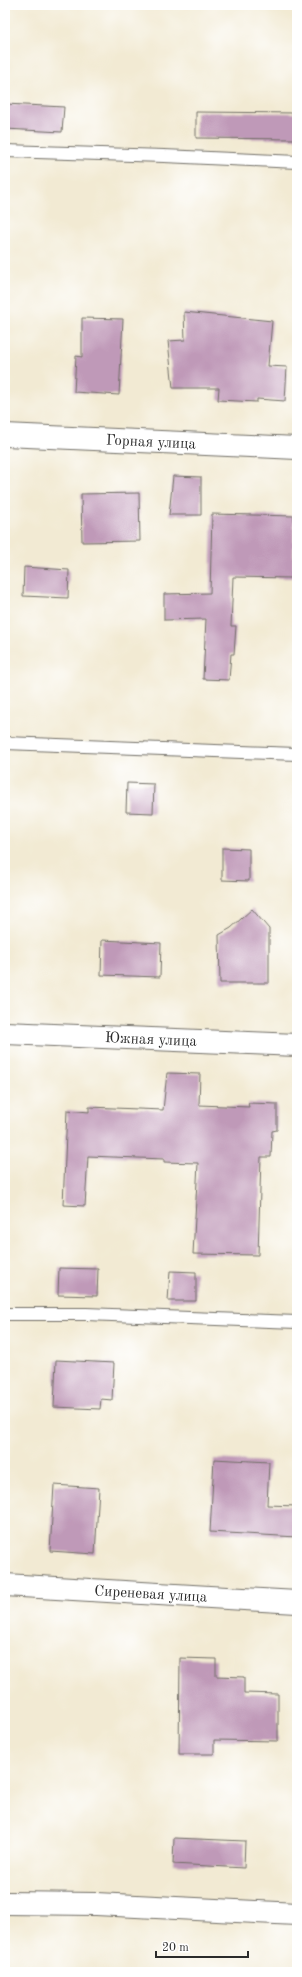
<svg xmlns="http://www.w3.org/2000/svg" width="302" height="1977" font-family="'Old Standard TT',serif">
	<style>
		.building { fill: #bf99b8 }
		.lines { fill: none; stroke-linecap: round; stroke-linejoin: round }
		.service-casing { stroke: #716e66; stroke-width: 14 }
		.minor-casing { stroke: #716e66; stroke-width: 24 }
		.service { stroke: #fff; stroke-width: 12 }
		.minor { stroke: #fff; stroke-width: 22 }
		.labels { text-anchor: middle; stroke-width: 4; stroke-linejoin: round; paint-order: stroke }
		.street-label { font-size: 15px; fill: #2b2b2b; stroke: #fff }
	</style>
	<rect width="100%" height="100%" fill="#fff"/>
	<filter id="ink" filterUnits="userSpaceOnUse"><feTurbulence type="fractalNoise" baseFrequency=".025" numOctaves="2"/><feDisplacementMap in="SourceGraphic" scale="8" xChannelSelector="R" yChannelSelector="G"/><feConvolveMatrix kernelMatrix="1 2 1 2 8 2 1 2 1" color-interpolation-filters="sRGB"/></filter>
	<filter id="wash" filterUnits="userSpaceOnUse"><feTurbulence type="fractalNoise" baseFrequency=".012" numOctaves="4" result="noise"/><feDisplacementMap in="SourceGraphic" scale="16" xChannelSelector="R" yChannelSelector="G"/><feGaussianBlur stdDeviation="0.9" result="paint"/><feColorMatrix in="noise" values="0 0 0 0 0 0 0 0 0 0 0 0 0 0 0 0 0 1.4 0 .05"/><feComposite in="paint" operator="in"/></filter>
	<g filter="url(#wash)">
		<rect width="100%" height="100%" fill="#f2ead3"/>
		<g id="blocks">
			<!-- building -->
			<g class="building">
				<path d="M 5,104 L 64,107 L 62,132 L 5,129 Z"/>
				<path d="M 196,112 L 297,113 L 297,139 L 196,138 Z"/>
				<path d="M 184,312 L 272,321 L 268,366 L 287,367 L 285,401 L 257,399 L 257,402 L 218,400 L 219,388 L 173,388 L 168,341 L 185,340 Z"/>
				<path d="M 82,318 L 123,319 L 119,395 L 74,392 L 76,356 L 82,357 Z"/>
				<path d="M 173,476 L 201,477 L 201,515 L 169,515 Z"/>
				<path d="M 139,493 L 140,541 L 82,542 L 81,494 Z"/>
				<path d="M 212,514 L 294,516 L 293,578 L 233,577 L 231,626 L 236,626 L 234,654 L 231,654 L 229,680 L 203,679 L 206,619 L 164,620 L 164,594 L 210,593 Z"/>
				<path d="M 24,567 L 69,570 L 68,598 L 23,596 Z"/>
				<path d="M 127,783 L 154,784 L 153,813 L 126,812 Z"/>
				<path d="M 222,848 L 249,849 L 249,881 L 222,880 Z"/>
				<path d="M 252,909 L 269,929 L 269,983 L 220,983 L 219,935 L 231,928 Z"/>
				<path d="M 102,940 L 161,943 L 160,977 L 101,975 Z"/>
				<path d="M 167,1073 L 200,1074 L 199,1105 L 249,1107 L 248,1103 L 277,1104 L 277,1130 L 272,1131 L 271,1157 L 261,1157 L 258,1255 L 193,1254 L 198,1163 L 164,1162 L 164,1159 L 88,1156 L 85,1206 L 63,1205 L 67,1110 L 89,1112 L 89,1107 L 163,1110 Z"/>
				<path d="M 59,1268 L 98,1269 L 97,1296 L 58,1295 Z"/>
				<path d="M 170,1271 L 196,1272 L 196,1301 L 168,1301 Z"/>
				<path d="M 56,1360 L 114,1363 L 112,1400 L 101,1399 L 100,1409 L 54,1407 Z"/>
				<path d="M 214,1459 L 269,1462 L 267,1505 L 297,1506 L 297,1537 L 210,1532 Z"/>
				<path d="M 54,1485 L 99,1488 L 95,1554 L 50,1551 Z"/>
				<path d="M 180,1658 L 216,1659 L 216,1676 L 244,1677 L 244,1693 L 278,1694 L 278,1741 L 214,1740 L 214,1754 L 179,1754 Z"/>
				<path d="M 174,1838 L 245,1841 L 244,1868 L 173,1864 Z"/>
			</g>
		</g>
	</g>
	<g filter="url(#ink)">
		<use href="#blocks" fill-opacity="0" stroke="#716e66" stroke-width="1"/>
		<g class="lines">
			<defs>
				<g id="service">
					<path d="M 5,151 L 164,156 L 297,162"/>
					<path d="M 5,743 L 297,754"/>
					<path d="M 5,1314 L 86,1314 L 297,1322"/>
				</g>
				<g id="minor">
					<path id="s1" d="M 5,435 L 297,448"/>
					<path id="s2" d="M 5,1033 L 297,1045"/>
					<path id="s3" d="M 5,1585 L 297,1602"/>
					<path d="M 5,1903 L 96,1904 L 297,1914"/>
				</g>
			</defs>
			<!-- service casing -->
			<use href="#service" class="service-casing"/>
			<!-- minor casing -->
			<use href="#minor" class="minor-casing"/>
			<!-- service -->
			<use href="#service" class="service"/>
			<!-- minor -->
			<use href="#minor" class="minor"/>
		</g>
	</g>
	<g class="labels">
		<!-- street labels -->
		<g class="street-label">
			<text dy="5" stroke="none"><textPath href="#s1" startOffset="146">Горная улица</textPath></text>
			<text dy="5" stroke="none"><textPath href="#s2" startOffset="146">Южная улица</textPath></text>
			<text dy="5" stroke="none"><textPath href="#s3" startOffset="146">Сиреневая улица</textPath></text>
		</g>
	</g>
	<!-- margin -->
	<rect width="302" height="1977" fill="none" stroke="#fff" stroke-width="20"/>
	<!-- scale -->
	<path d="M156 1951v6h92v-6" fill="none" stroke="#2b2b2b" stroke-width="2"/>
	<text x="162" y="1951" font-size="12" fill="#2b2b2b" stroke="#ffffff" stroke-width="3" paint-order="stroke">20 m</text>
</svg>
